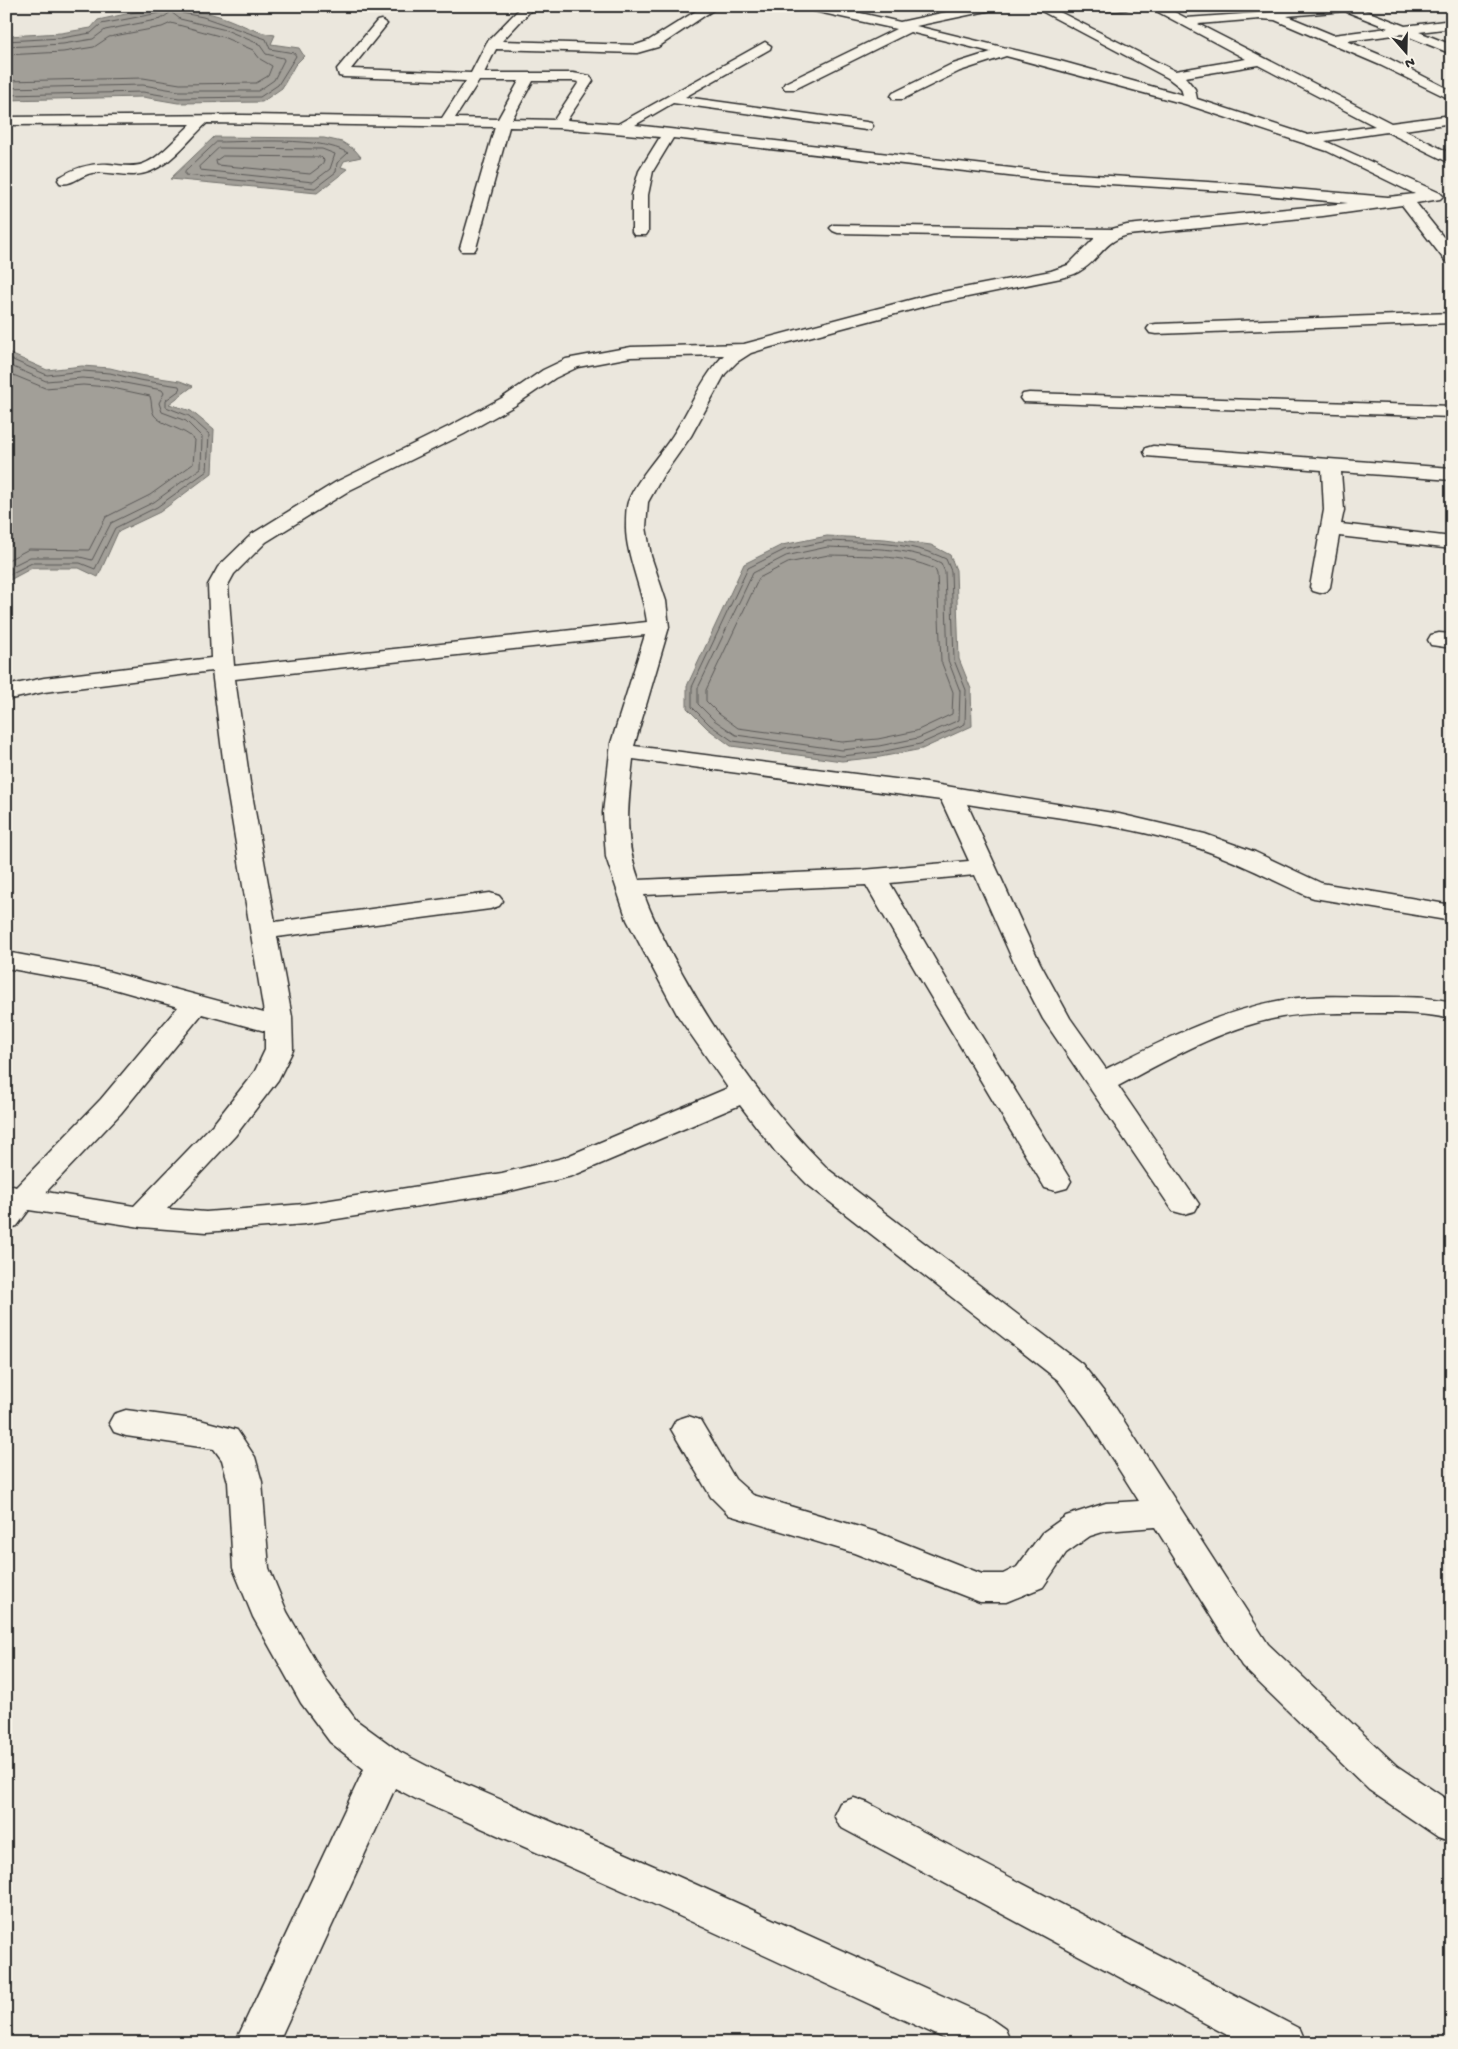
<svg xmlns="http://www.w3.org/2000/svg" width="1458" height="2049" font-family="'Gochi Hand',sans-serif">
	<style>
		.water { fill: #a29f98; stroke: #72716c }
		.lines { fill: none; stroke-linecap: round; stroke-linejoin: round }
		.shore { stroke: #5b5957; stroke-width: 1 }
		.minor-casing { stroke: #2b2b2b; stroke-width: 3 }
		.minor { fill: #f7f3e8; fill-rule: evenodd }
	</style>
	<rect width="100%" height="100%" fill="#ebe7dd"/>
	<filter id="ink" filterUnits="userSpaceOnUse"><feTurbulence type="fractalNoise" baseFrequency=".02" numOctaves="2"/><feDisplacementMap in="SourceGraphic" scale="10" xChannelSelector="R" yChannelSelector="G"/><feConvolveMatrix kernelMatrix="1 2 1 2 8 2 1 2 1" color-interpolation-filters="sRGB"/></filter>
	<g filter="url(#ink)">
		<!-- water -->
		<g class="water">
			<path d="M 177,8 C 195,10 213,13 230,20 C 245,26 258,33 275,35 L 271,44 L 299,48 L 304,56 L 295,65 L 282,88 L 262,102 L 178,103 L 143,97 L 6,100 L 8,36 L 61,33 L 91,28 L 98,20 L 149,9 Z"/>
			<path d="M 214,137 L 324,138 L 342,142 L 355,150 L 361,157 L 344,161 L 341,167 L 348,169 L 317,193 L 170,179 Z"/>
			<path d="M 6,352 L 47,370 L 82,366 L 110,368 L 139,375 L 180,381 L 193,386 L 169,404 L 191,411 L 214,430 L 212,473 L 160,512 L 118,532 L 98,577 L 79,568 L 32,568 L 6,582 Z"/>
			<path d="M 827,536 L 885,539 L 931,545 L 950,555 L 956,570 L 959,659 L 971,689 L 972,726 L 922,749 L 880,757 L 842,761 L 731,746 L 707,728 L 687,708 L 687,686 L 744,564 L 782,545 Z"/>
		</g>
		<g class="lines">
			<!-- shore -->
			<g class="shore">
				<path d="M 6,41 L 62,38 L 91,33 L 101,24 L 159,13 L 163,11 L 164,6"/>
				<path d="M 6,47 L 63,44 L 93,39 L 105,30 L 161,19 L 171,12 L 180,19 L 226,30 L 259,44 L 266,54 L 283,58 L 284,60 L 274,80 L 258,91 L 179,91 L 143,85 L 6,88"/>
				<path d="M 6,55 L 63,52 L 94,47 L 109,37 L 162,27 L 171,23 L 223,37 L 253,50 L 260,59 L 272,66 L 268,76 L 256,83 L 180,84 L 143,78 L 6,81"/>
				<path d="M 6,95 L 143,92 L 179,98 L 260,97 L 278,85 L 296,56 L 294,53 L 270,49 L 266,39 L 203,17 L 182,13 L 178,6"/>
				<path d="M 217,142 C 251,142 319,136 348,153 L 337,163 L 336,172 L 315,188 L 185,175 L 185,172 Z"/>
				<path d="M 219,148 L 322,149 L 335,154 L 330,169 L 313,182 L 200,170 L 199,167 Z"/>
				<path d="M 223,156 L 321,157 L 324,160 L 322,165 L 310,174 L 217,165 L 216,161 Z"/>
				<path d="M 6,357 L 47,375 L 82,371 L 110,373 L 139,380 L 179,386 L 180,390 L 166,400 L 166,407 L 189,416 L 209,434 L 207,471 L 157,507 L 115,528 L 95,569 L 80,563 L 32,563 L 6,576"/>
				<path d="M 6,364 L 46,381 L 82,378 L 109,380 L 162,390 L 164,393 L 159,403 L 162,412 L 186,421 L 202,437 L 201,468 L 154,502 L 111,523 L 92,560 L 80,557 L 30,557 L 6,569"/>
				<path d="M 6,372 L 45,388 L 83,385 L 108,387 L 150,396 C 152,402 151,410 154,415 C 162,426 184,428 195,440 L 193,464 L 150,495 L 106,517 L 89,550 L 29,549 L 6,561"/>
				<path d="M 828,541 C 868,543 909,541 946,559 L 951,571 L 954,660 L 966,690 L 965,724 L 920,744 L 880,752 L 842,756 L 733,741 L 710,725 L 692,707 L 692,687 L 748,568 L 784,550 Z"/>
				<path d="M 828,547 C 866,549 906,546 941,563 L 945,572 L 948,660 L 960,691 L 959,720 L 918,738 L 879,746 L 842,750 L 736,735 L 714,720 L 698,704 L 698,688 L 753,573 L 786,556 Z"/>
				<path d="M 829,555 C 864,556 902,554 935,569 L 937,574 L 941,661 L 953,692 L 952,714 L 916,731 L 878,739 L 842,742 L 738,728 L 719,714 L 706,701 L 706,690 L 759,578 L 788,563 Z"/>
			</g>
			<defs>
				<g id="minor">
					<path d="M 522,6 L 535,6 L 502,41 L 636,45 L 648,41 L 704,6 L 719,6 L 658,47 L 637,53 L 496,49 L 484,73 L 573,73 L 590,76 L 593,81 L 567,120 L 618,124 L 765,42 L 771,46 L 770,49 L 685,97 L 866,122 L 871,123 L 873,126 L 871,129 L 866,130 L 673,103 L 635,125 L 1045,172 L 1224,183 L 1388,197 L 1415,194 L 1327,151 L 1185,104 L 1006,56 L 960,71 L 903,99 L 893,99 L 891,96 L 893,93 L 950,65 L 991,52 L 910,32 L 795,89 L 785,89 L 783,86 L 785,83 L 896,29 L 809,10 L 803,6 L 830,6 L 900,22 L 974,6 L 998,6 L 992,10 L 916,26 L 1060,61 L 1183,95 L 1181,88 L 1168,78 L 1032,6 L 1048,6 L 1175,71 L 1246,59 L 1147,6 L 1163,6 L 1186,18 L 1272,12 C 1285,3 1341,6 1360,6 L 1359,8 L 1405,26 L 1452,20 L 1452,28 L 1419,32 L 1452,45 L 1452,54 L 1402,34 L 1347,41 L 1390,59 L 1452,91 L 1452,100 L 1380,65 L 1275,20 L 1260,19 L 1198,24 L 1391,123 L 1452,115 L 1452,123 L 1404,130 L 1452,154 L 1452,164 L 1387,132 L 1325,141 L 1440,193 L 1443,196 L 1440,199 L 1416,203 L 1452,248 L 1452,264 L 1446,262 L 1402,205 L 1323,216 L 1128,235 C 1103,241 1100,260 1080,271 C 1074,275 1067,276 1061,278 L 933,304 L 771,347 L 751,353 L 737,362 L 725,374 L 691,436 L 662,477 L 648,502 L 646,527 L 651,556 L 666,601 L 669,627 L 634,746 L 927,783 L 1119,814 L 1205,834 L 1255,852 L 1321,883 L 1452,905 L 1452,921 L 1314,898 L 1305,895 C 1267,877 1230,858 1189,845 C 1119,823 1040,816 967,804 L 1040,963 L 1070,1018 L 1106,1069 C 1162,1041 1219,1011 1282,1000 C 1312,995 1342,996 1373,997 C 1399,997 1426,996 1452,1002 L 1452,1019 C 1426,1013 1400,1013 1373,1013 C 1342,1013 1312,1012 1282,1017 C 1224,1027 1169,1059 1118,1086 L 1199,1204 L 1195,1211 L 1184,1214 L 1173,1211 L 1043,1019 L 1014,963 L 975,875 L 890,883 L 948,982 L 1071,1181 L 1067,1188 L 1056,1191 L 1045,1188 L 922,982 L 866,885 L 644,895 C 654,922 667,946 681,971 C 721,1043 770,1112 829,1170 L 1082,1364 L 1111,1401 L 1268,1644 L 1397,1766 L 1452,1803 L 1452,1842 L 1438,1837 L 1369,1790 L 1242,1666 L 1155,1527 L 1106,1531 L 1090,1536 L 1066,1553 L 1043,1587 L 1006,1602 L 980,1602 L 854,1553 L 729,1515 L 711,1497 L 671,1429 L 676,1420 L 688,1416 L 700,1420 L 735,1479 L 753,1495 L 876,1532 L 982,1574 L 1003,1574 L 1017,1567 L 1042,1533 L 1066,1516 L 1106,1503 L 1139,1501 L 1087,1419 L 1058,1380 L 807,1184 L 775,1151 L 740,1105 L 572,1176 L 502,1193 L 305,1224 L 206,1232 L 141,1227 L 29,1210 L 17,1226 L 6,1229 L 6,1184 L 16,1187 L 101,1099 L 178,1007 L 100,985 L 6,968 L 6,952 L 103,970 L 264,1013 L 226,783 L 212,671 L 44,692 L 6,700 L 6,686 L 44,678 L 211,658 L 208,585 L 218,567 L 252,534 L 336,482 L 450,426 L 502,398 L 543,370 L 566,359 L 631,347 L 744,344 L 932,294 L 1051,271 L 1068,265 L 1095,238 L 838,233 L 833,231 L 830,228 L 833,225 L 1112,229 L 1127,225 L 1348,203 L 1224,191 L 1045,180 L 673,138 L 653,171 L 648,195 L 648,232 L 646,235 L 634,235 L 632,232 L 632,195 L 639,171 L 660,137 L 558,128 L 509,127 L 476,248 L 474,251 L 462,251 L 460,248 L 495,127 L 207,123 C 185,143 166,173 134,175 C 120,175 106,171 92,173 C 80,175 72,186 60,183 L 58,180 L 60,177 C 75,168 90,163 108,164 C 120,165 132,168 143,164 C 159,159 179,135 191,124 L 6,125 L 6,117 L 241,115 L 442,118 L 466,81 L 344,77 L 339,76 L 337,69 L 377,21 L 381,20 L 387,24 L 351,69 L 471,73 L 487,42 ZM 1345,11 L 1388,28 L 1333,35 L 1287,16 ZM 1258,65 L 1375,126 L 1308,135 L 1197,99 L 1195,89 L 1185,77 ZM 479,81 L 519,81 L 498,119 L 455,118 ZM 533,81 L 573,81 L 579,82 L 554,120 L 512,119 ZM 724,355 C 701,378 691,408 673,435 C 660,455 636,480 628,502 C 626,508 626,518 626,525 C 625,554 643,590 647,622 L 234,666 L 228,585 L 234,574 L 266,542 L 350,490 L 464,434 L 514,406 L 555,378 L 578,367 L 631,357 ZM 645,635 L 611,743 L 603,813 L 606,857 L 627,920 L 678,1016 L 728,1088 L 563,1158 L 502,1173 L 305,1204 L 206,1212 L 167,1209 L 235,1136 L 278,1080 L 293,1050 L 292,1017 L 277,937 L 490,909 L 499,906 L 503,901 L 499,896 L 490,893 L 275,922 L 250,783 L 235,679 ZM 633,759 L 941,800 L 969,861 L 862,870 L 639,880 C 623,836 628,805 633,759 ZM 202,1014 L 265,1031 L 265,1050 L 255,1071 L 215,1122 L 134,1206 L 46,1192 L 121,1113 Z"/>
					<path d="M 1093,6 L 1133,6 C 1126,12 1100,12 1093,6 Z"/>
					<path d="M 1452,313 L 1452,323 L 1156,334 L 1150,333 L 1147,329 L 1150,325 L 1156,324 Z"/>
					<path d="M 1029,393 L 1452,406 L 1452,417 L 1023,402 L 1020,398 L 1023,394 Z"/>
					<path d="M 1153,446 L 1452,468 L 1452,480 L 1341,472 L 1344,510 L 1341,524 L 1452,537 L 1452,549 L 1339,536 L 1330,587 L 1327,591 L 1320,593 L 1313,591 L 1310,587 L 1324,510 L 1322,470 L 1146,456 L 1144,452 L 1146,448 Z"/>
					<path d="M 1439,633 L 1452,634 L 1452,648 L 1431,645 L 1428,640 L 1431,635 Z"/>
					<path d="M 126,1410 L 200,1420 L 237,1430 L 255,1457 L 262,1482 L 269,1568 L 287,1612 L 327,1681 L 356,1720 L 400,1752 L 446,1776 L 677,1876 L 985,2015 L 1005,2029 L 1011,2043 L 954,2043 L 649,1902 L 418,1800 L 395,1788 L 278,2043 L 235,2043 L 364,1769 L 330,1742 L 301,1703 L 253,1617 L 233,1568 L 228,1482 L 222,1460 L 214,1449 L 126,1436 L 114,1432 L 109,1423 L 114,1414 Z"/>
					<path d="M 854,1798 L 868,1803 L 1300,2029 L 1306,2043 L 1242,2043 L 840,1827 L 834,1815 L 840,1803 Z"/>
				</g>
			</defs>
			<!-- minor casing -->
			<use href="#minor" class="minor-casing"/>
			<!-- minor -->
			<use href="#minor" class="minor"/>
		</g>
	</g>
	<!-- margin -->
	<rect width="1458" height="2049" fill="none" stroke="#f7f3e8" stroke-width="25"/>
	<rect x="12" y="12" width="1433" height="2024" fill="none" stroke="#2b2b2b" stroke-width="2" filter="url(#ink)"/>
	<!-- north arrow -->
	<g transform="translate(1406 52) rotate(160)" stroke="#f7f3e8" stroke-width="4" paint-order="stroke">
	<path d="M0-4L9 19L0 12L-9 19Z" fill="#2b2b2b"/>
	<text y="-8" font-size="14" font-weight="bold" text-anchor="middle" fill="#2b2b2b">N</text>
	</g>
</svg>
